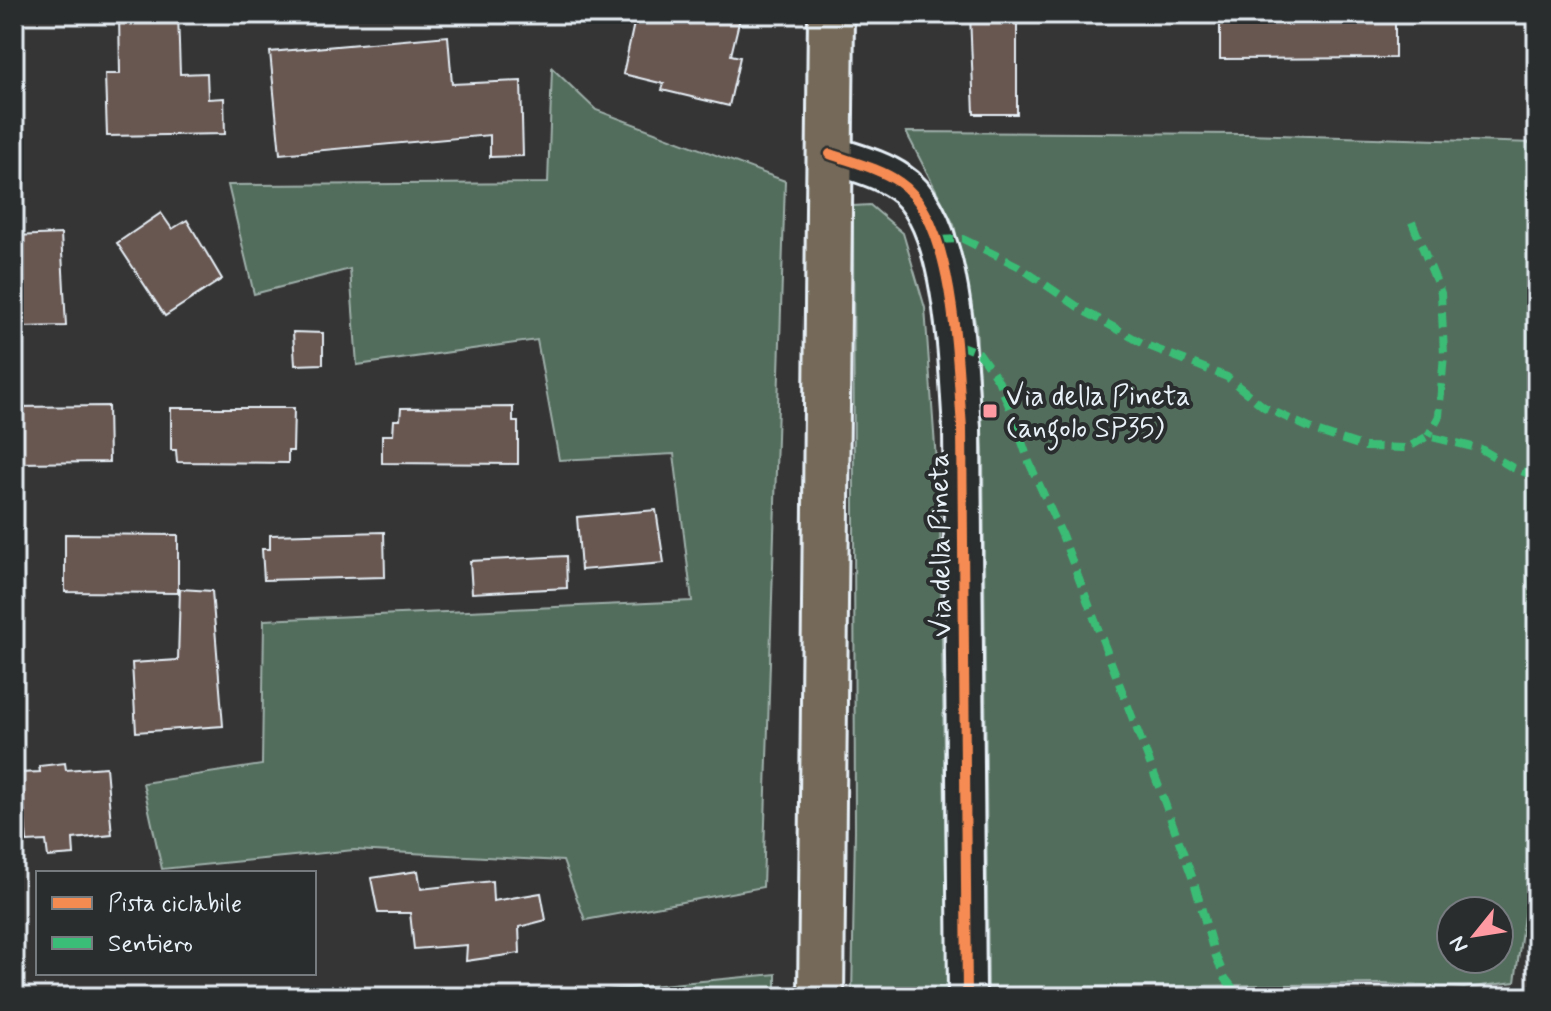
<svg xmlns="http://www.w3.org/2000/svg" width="1551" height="1011" font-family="Mynerve,sans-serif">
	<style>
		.green { fill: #536d5c; stroke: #9eafaa; stroke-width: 2; fill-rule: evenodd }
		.building { fill: #685751; stroke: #e8f1f8; stroke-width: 2 }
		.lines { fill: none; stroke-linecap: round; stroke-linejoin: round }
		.minor-casing { stroke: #e8f1f8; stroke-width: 42 }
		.major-casing { stroke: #e8f1f8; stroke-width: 50 }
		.minor { stroke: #2a2d2e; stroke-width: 36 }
		.major { stroke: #746a5a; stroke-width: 44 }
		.quiet { stroke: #3abd76; stroke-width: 8; stroke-dasharray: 16 8; stroke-linecap: butt }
		.cycleway-casing { stroke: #2a2d2e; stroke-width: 15 }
		.cycleway { stroke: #f68b52; stroke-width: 10 }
		.poi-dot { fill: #ff9aa2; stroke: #2a2d2e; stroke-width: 3 }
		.labels { text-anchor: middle; stroke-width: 8; stroke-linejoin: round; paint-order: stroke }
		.poi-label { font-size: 28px; fill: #e8f1f8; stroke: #2a2d2e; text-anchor: start }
		.street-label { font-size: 28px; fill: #e8f1f8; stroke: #2a2d2e }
	</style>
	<rect width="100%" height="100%" fill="#363535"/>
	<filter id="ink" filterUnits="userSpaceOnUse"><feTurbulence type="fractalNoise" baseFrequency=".0125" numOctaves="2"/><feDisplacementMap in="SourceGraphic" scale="16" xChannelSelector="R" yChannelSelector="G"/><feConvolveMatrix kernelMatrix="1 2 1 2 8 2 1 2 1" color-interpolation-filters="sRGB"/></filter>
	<g filter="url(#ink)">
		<!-- green -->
		<g class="green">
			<path d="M 552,68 L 596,110 L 785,181 L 763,887 L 585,920 L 563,861 L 354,850 L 162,869 L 143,783 L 262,765 L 264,620 L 692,601 L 674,454 L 559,460 L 537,340 L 357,365 L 350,269 L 254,294 L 228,185 L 548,183 Z"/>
			<path d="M 906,132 L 1245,134 L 1537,143 L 1537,881 L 1526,901 L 1515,982 L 1464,988 L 1380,984 L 988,988 L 983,449 L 976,327 L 954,225 ZM 1451,911 L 1499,911 L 1499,959 L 1451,959 Z"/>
			<path d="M 870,205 L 903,233 L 925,308 L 940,516 L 948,997 L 852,997 L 855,830 L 853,206 Z"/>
			<path d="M 776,974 L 776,997 L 545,996 Z"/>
		</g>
		<!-- building -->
		<g class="building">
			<path d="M 119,14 L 178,14 L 180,74 L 207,73 L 208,99 L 224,98 L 225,134 L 107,136 L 105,74 L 120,74 Z"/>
			<path d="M 636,14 L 741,14 L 731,55 L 740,57 L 729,106 L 662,90 L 664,84 L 623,74 Z"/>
			<path d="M 970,14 L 1017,14 L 1017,114 L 974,114 Z"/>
			<path d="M 1220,14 L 1395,14 L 1395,58 L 1220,59 Z"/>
			<path d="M 448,36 L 452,84 L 521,81 L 523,156 L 490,157 L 490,135 L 280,154 L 270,52 Z"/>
			<path d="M 161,213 L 172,229 L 187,220 L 222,279 L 165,316 L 117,243 Z"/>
			<path d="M 61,234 L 66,326 L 18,327 L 18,303 L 14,303 L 14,236 Z"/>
			<path d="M 293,332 L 323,333 L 323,364 L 295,365 Z"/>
			<path d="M 108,406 L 109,462 L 14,463 L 14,407 Z"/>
			<path d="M 513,407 L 513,422 L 518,422 L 518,464 L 382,463 L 382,435 L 393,435 L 394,420 L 400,420 L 401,408 Z"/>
			<path d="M 171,408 L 294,408 L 293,451 L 288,451 L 288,463 L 177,462 L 176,450 L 171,450 Z"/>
			<path d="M 656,510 L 664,563 L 581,570 L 577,517 Z"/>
			<path d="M 384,532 L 385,577 L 264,580 L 262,549 L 270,549 L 270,535 Z"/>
			<path d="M 65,534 L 178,535 L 178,593 L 65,592 Z"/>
			<path d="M 566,556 L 567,588 L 472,593 L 470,561 Z"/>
			<path d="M 180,589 L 212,591 L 223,726 L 136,732 L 132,663 L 178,660 Z"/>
			<path d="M 65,763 L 66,770 L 106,767 L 112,835 L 73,839 L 74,855 L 48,857 L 46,841 L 27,842 L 21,773 L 40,772 L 39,766 Z"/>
			<path d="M 418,871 L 421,889 L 492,881 L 493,901 L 541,893 L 546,920 L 519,927 L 520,953 L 466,961 L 467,945 L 414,949 L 410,913 L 378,913 L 371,878 Z"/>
		</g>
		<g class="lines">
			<defs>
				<path id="minor" d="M 830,154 C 852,162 879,168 899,182 C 956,219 957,365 962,428 L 967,997"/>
				<path id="major" d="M 821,997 L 831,14"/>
			</defs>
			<!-- minor casing -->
			<use href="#minor" class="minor-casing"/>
			<!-- major casing -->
			<use href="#major" class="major-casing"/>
			<!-- minor -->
			<use href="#minor" class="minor"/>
			<!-- major -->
			<use href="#major" class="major"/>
			<!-- quiet -->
			<g class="quiet">
				<path d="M 1412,222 L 1441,293 L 1444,354 L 1439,416 L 1428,436"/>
				<path d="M 938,240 L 963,239 L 1018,266 L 1084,311 L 1146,345 L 1227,377 L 1264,407 L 1316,431 L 1365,447 L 1407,448 L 1428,436 L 1481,449 L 1513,468 L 1537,477"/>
				<path d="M 956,344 L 979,353 L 998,380 L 1012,413 L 1029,462 L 1062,535 L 1156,779 L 1194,882 L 1213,949 L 1225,978 L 1240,997"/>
				<path d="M 1528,997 L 1537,995"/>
			</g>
			<defs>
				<path id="cycleway" d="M 830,154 C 852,162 879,168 899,182 C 956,219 957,365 962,428 L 967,997"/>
			</defs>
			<!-- cycleway casing -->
			<use href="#cycleway" class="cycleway-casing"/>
			<!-- cycleway -->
			<use href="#cycleway" class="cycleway"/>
		</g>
	</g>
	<!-- markers -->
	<rect class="poi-dot" x="982" y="403" width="16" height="16" rx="4"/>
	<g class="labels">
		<!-- poi labels -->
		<g class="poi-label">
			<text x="1006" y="405">Via della Pineta<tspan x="1006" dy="32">(angolo SP35)</tspan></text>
		</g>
		<!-- street labels -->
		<g class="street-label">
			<text transform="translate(939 545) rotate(-91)" y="10">Via della Pineta</text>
		</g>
	</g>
	<!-- margin -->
	<rect width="1551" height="1011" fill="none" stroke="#2a2d2e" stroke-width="48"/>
	<rect x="24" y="24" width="1503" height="963" fill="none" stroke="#e8f1f8" stroke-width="3" filter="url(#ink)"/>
	<!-- legend -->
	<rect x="36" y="871" width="280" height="104" fill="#2a2d2e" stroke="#767b7f" stroke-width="2"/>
	<rect x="52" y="897" width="40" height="12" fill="#f68b52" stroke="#767b7f" stroke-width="2"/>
	<text x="108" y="911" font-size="24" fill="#e8f1f8">Pista ciclabile</text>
	<rect x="52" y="937" width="40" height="12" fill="#3abd76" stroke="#767b7f" stroke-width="2"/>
	<text x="108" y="951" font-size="24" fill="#e8f1f8">Sentiero</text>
	<!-- north arrow -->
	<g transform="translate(1475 935) rotate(240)"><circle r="38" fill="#2a2d2e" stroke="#767b7f" stroke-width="2"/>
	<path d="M0-6L14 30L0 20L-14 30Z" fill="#ff9aa2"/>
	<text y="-12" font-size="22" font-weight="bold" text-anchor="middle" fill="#e8f1f8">N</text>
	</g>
</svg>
